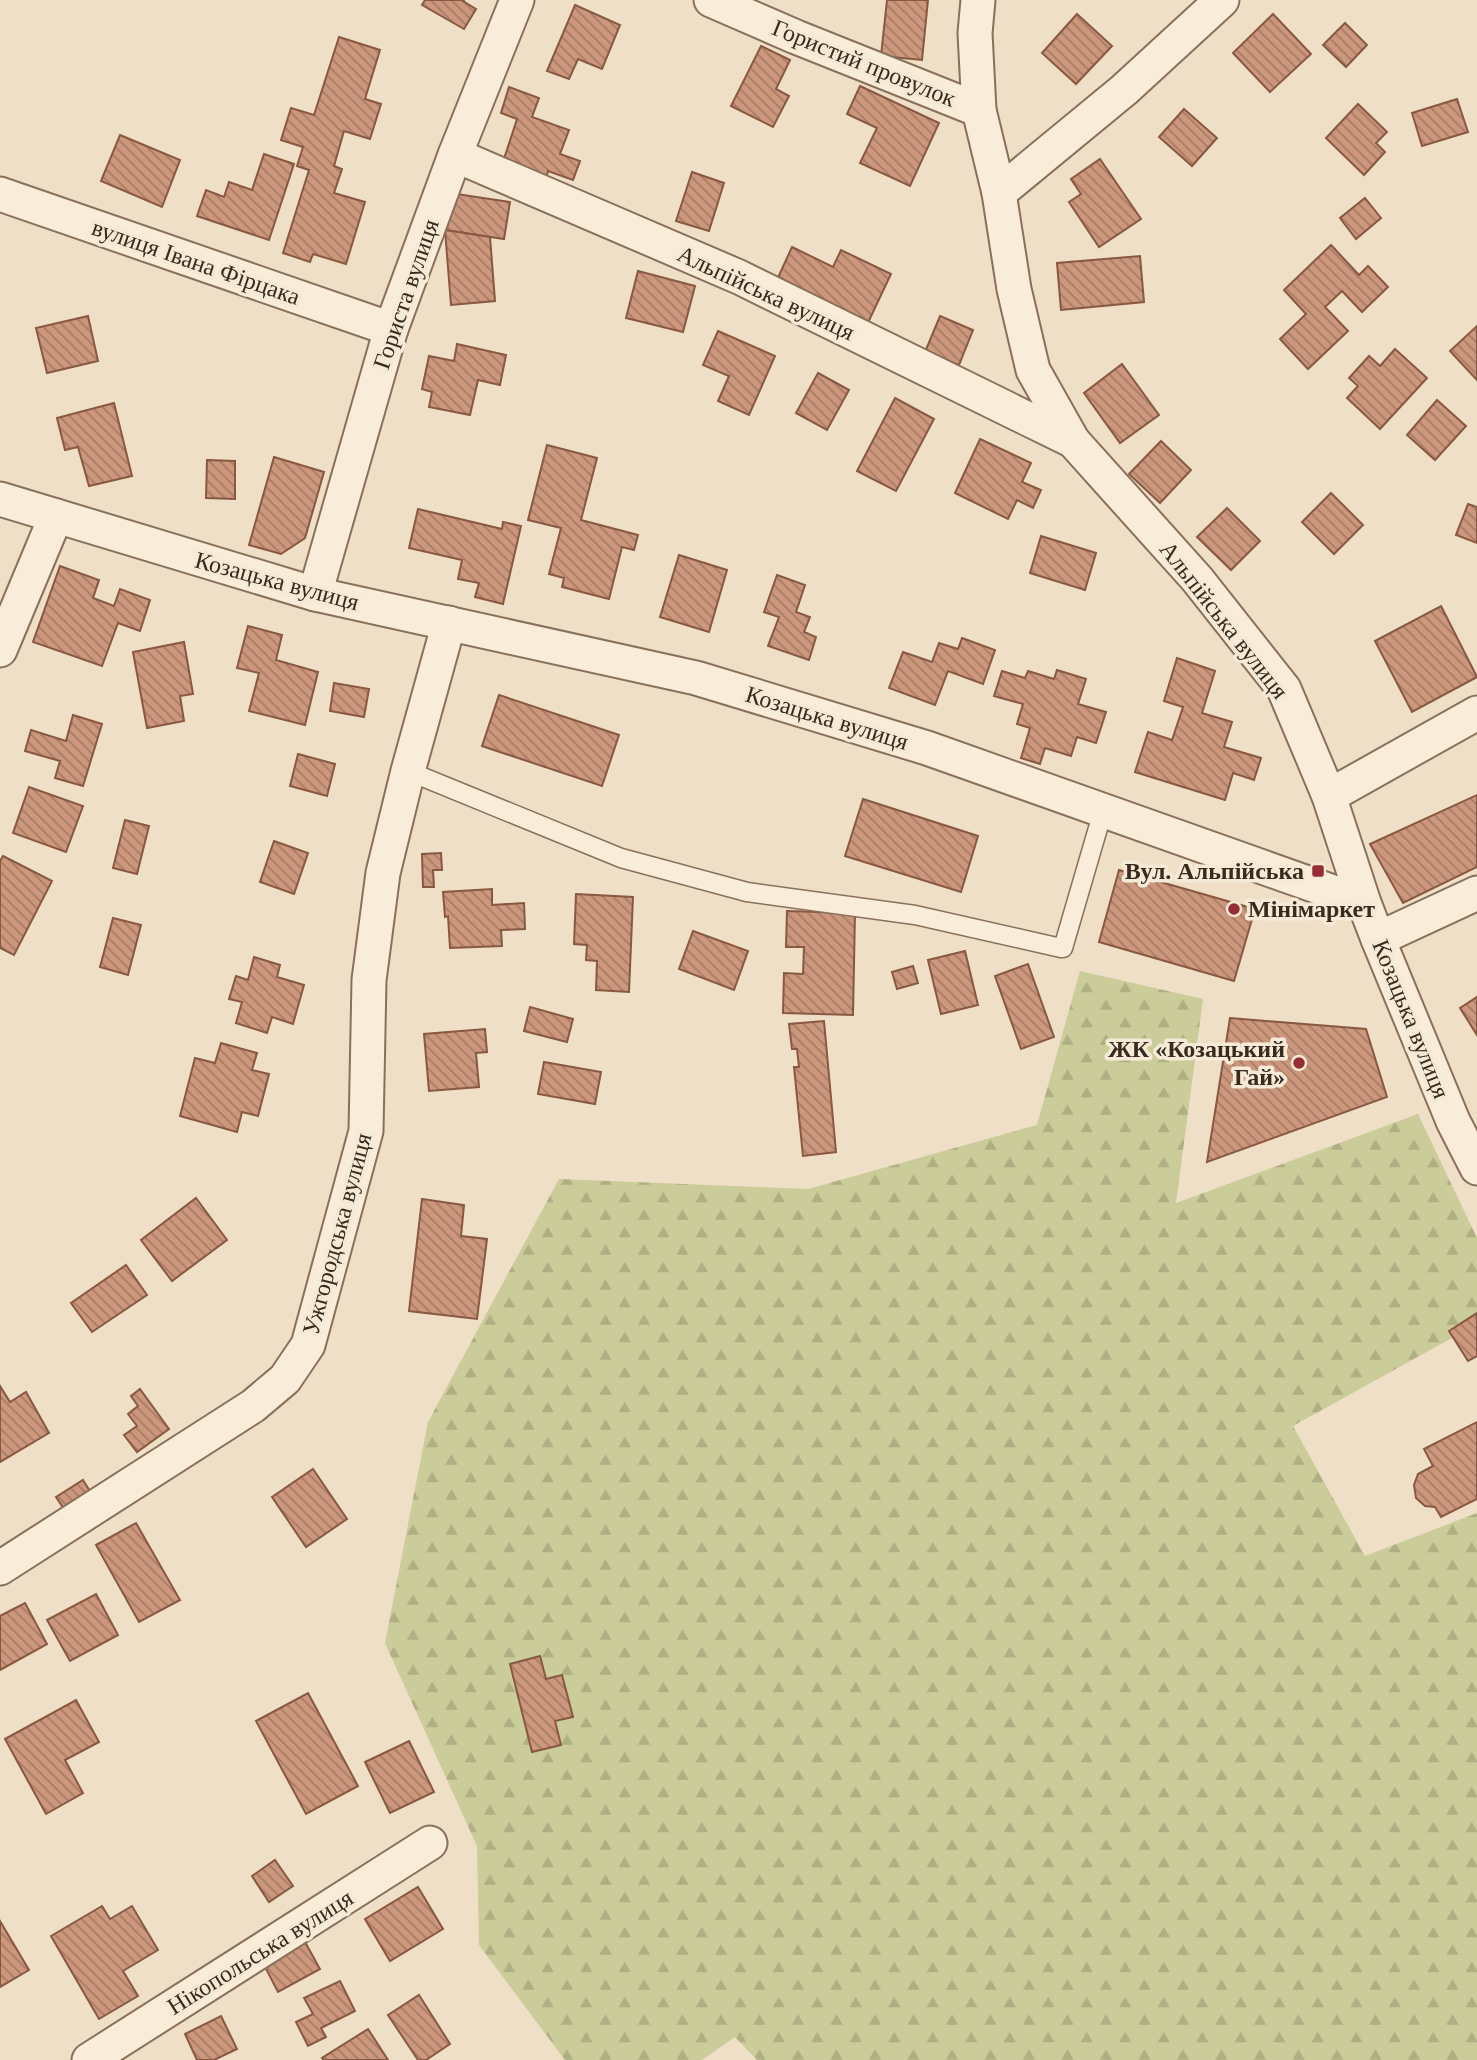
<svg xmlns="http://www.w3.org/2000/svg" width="1477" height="2060" font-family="Georgia,serif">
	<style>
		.forest { fill: url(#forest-firs) }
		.building { fill: url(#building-back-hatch); stroke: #885841; stroke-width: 2 }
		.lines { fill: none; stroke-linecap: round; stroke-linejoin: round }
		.service-casing { stroke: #89705b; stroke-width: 21 }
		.minor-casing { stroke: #89705b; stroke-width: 37 }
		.service { stroke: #f9edd9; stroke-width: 18 }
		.minor { stroke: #f9edd9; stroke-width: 33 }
		.poi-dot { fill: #982c34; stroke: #f5ead5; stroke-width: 2.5 }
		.labels { text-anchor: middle; stroke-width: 7; stroke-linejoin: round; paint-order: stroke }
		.street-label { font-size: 24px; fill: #392a1f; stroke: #f5ead5 }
		.poi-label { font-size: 24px; font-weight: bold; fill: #392a1f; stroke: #f5ead5; text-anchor: end }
	</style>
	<defs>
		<pattern id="forest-firs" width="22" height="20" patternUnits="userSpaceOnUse" patternTransform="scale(1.75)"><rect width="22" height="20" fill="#cacc99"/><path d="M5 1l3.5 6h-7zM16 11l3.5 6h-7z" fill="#aeaf83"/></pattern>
		<pattern id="building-back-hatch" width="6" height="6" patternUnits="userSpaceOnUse" patternTransform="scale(1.75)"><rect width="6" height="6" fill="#cc977c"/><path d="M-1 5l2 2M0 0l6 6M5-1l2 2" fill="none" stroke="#a77b65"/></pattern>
	</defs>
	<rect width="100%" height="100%" fill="#eedfc6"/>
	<!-- forest -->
	<path class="forest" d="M 1080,971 L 1203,999 L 1176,1203 L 1418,1114 L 1477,1238 L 1477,1324 L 1293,1426 L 1365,1556 L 1477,1513 L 1477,2060 L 757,2060 L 735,2037 L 702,2060 L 565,2060 L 479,1945 L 477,1846 L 385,1643 L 428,1422 L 559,1179 L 808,1189 L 1037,1125 Z"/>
	<!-- building -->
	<g class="building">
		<path d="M 425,0 L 464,0 L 463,1 L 476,9 L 464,29 L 422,5 Z"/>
		<path d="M 887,0 L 928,0 L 922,60 L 881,56 Z"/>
		<path d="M 575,5 L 620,25 L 602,69 L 578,59 L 569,79 L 547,71 Z"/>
		<path d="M 1077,14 L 1112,46 L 1076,84 L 1042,53 Z"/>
		<path d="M 1273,14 L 1311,54 L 1270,92 L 1233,53 Z"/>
		<path d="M 1345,23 L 1367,45 L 1346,67 L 1323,45 Z"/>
		<path d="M 339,37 L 380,50 L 365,99 L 381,104 L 370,139 L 344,131 L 334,166 L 342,169 L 334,193 L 365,202 L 346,264 L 313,254 L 310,262 L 283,253 L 309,170 L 297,166 L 303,147 L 281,140 L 291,108 L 314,115 Z"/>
		<path d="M 761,46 L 790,60 L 776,89 L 789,96 L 773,127 L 731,106 Z"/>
		<path d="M 860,86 L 939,123 L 910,186 L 860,163 L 877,128 L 847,114 Z"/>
		<path d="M 509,87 L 539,98 L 532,117 L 569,130 L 560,154 L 580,161 L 573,180 L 548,171 L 545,183 L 517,173 L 519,165 L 504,159 L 517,119 L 501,113 Z"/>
		<path d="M 1457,99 L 1468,132 L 1422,146 L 1412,113 Z"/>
		<path d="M 1358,104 L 1387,132 L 1376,143 L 1385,152 L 1364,175 L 1326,138 Z"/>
		<path d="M 1184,109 L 1217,138 L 1192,166 L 1159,137 Z"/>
		<path d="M 120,135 L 180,160 L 162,207 L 101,181 Z"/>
		<path d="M 264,154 L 294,164 L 269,240 L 197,216 L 206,190 L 224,197 L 229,182 L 252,190 Z"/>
		<path d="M 1100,159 L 1141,219 L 1099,247 L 1069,202 L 1081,194 L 1071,179 Z"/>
		<path d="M 692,172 L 724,183 L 709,231 L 676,221 Z"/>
		<path d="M 450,193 L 510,202 L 504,239 L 445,230 Z"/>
		<path d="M 1365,198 L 1381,218 L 1356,239 L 1340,218 Z"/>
		<path d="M 445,230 L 490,237 L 495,301 L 451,305 Z"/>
		<path d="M 1331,245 L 1359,275 L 1368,266 L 1388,287 L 1362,312 L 1342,291 L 1325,307 L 1348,331 L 1308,369 L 1280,339 L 1306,314 L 1284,290 Z"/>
		<path d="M 792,247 L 833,267 L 841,250 L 891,274 L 866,327 L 775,284 Z"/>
		<path d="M 1140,256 L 1144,302 L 1061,310 L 1057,263 Z"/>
		<path d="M 638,271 L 695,286 L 683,332 L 626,318 Z"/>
		<path d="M 88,316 L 98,361 L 47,373 L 36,328 Z"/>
		<path d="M 940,316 L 973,330 L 959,365 L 925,352 Z"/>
		<path d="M 1477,326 L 1477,380 L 1450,351 Z"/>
		<path d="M 718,331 L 775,356 L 749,415 L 718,401 L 729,376 L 703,365 Z"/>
		<path d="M 457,344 L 506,355 L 500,385 L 478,380 L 470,415 L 429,407 L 432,392 L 422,389 L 429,356 L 454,361 Z"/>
		<path d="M 1395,349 L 1427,378 L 1380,429 L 1347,398 L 1358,386 L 1349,378 L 1369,356 L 1380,366 Z"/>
		<path d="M 1122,364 L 1159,415 L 1120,443 L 1084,393 Z"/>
		<path d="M 818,373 L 849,390 L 827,430 L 796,413 Z"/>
		<path d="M 895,398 L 934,419 L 896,491 L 857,471 Z"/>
		<path d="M 1437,400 L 1466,426 L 1435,460 L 1407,435 Z"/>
		<path d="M 114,403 L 132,476 L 89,486 L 78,447 L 65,450 L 57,418 Z"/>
		<path d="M 980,439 L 1031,463 L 1022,482 L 1041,490 L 1033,508 L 1017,500 L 1008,519 L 955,493 Z"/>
		<path d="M 1161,441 L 1191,470 L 1160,503 L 1129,474 Z"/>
		<path d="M 547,445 L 597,458 L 581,520 L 638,535 L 634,550 L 622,547 L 609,599 L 562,587 L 564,578 L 549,574 L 561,528 L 528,520 Z"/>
		<path d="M 274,457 L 324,472 L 305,538 L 281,554 L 249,545 Z"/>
		<path d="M 207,460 L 235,461 L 235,499 L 206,498 Z"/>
		<path d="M 1331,493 L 1363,525 L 1334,554 L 1302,522 Z"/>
		<path d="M 1468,504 L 1477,507 L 1477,543 L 1456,535 Z"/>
		<path d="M 1227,508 L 1260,541 L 1231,570 L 1197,537 Z"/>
		<path d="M 418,509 L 502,529 L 503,522 L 521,526 L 503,604 L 475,597 L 479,583 L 458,579 L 462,560 L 409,548 Z"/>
		<path d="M 1041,536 L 1096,553 L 1085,590 L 1030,573 Z"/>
		<path d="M 679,555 L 727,570 L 709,632 L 660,617 Z"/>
		<path d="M 60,566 L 99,580 L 93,598 L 114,606 L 120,589 L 150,600 L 140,631 L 118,623 L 102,666 L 33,642 Z"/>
		<path d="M 777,575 L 805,585 L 796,612 L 810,617 L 804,632 L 816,637 L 809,660 L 768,646 L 779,617 L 764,612 Z"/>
		<path d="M 1441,606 L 1477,677 L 1412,712 L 1375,641 Z"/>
		<path d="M 248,626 L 282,635 L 276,660 L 318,672 L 305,725 L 249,711 L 259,673 L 237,668 Z"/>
		<path d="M 962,638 L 995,650 L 983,684 L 948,671 L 935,705 L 889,688 L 903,652 L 932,662 L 939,643 L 958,649 Z"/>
		<path d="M 184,642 L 193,694 L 180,696 L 184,721 L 147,728 L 133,652 Z"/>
		<path d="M 1177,658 L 1215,671 L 1202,713 L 1232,722 L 1224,747 L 1261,758 L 1254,780 L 1233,773 L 1225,800 L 1135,772 L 1148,732 L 1172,740 L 1183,707 L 1164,701 Z"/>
		<path d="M 1057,670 L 1086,679 L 1078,704 L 1106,712 L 1096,743 L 1077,737 L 1071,756 L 1045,748 L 1040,764 L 1021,758 L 1030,728 L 1017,724 L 1023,704 L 994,696 L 1002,671 L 1025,678 L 1028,671 L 1054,679 Z"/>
		<path d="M 334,683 L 369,689 L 364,717 L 330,711 Z"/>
		<path d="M 499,695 L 619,735 L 602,786 L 482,746 Z"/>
		<path d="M 73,715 L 102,724 L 83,786 L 55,778 L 60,761 L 25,751 L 31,730 L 66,741 Z"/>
		<path d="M 298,754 L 335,764 L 327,796 L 290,786 Z"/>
		<path d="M 29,787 L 83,806 L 66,852 L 13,833 Z"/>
		<path d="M 1477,795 L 1477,867 L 1403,903 L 1370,844 Z"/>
		<path d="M 863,799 L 978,836 L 961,892 L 845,856 Z"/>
		<path d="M 125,820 L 149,826 L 137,874 L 113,868 Z"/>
		<path d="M 274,841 L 308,853 L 294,894 L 260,882 Z"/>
		<path d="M 441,853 L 442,870 L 433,870 L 434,887 L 423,887 L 422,854 Z"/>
		<path d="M 3,856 L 52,881 L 14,955 L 0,948 L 0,861 Z"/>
		<path d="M 1119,870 L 1255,909 L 1234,981 L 1099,942 Z"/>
		<path d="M 492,889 L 492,905 L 524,903 L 525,929 L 501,930 L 502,946 L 450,948 L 448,916 L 445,917 L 443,892 Z"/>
		<path d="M 576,894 L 633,897 L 629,992 L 596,990 L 597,961 L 586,960 L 587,945 L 574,944 Z"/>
		<path d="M 787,911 L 855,913 L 853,1015 L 783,1013 L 784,973 L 803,974 L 804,947 L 786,947 Z"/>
		<path d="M 113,918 L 141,925 L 128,975 L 100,967 Z"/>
		<path d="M 693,931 L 748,951 L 734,990 L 679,969 Z"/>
		<path d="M 965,951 L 978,1005 L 941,1014 L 928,960 Z"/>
		<path d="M 254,957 L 280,965 L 277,977 L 304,985 L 293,1024 L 272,1017 L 267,1033 L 236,1023 L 242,1002 L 229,999 L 236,976 L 248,980 Z"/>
		<path d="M 1028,964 L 1054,1037 L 1021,1049 L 995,976 Z"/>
		<path d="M 913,966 L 918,983 L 897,989 L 892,972 Z"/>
		<path d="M 1477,997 L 1477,1035 L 1460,1008 Z"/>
		<path d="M 530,1007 L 573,1019 L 567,1042 L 524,1031 Z"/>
		<path d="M 1230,1018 L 1366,1029 L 1387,1097 L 1207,1162 Z"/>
		<path d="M 824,1021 L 836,1152 L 803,1156 L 794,1067 L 799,1067 L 797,1049 L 792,1049 L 789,1024 Z"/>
		<path d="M 485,1029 L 487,1052 L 476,1053 L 479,1087 L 429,1091 L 424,1034 Z"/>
		<path d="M 221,1043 L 257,1053 L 252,1070 L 269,1074 L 258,1116 L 242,1112 L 237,1132 L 180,1116 L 195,1058 L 215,1063 Z"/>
		<path d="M 544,1062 L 601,1072 L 595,1104 L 538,1094 Z"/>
		<path d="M 196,1198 L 227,1240 L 172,1281 L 141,1240 Z"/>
		<path d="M 422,1199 L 464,1205 L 461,1236 L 487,1239 L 477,1319 L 409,1311 Z"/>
		<path d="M 126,1265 L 147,1295 L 92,1332 L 71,1303 Z"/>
		<path d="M 1477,1313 L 1477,1356 L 1468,1361 L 1449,1331 Z"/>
		<path d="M 0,1386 L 10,1402 L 26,1392 L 49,1433 L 0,1462 Z"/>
		<path d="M 140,1389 L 169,1429 L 137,1452 L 124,1435 L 137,1426 L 128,1414 L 138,1406 L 131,1396 Z"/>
		<path d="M 1477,1422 L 1477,1499 L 1441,1517 L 1435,1507 L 1425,1506 L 1416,1498 L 1414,1485 L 1418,1474 L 1433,1466 L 1424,1449 Z"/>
		<path d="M 313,1469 L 347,1519 L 306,1547 L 272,1497 Z"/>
		<path d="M 83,1480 L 96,1501 L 70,1518 L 56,1497 Z"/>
		<path d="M 136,1523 L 180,1600 L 139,1622 L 96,1545 Z"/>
		<path d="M 96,1594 L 118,1635 L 70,1661 L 47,1620 Z"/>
		<path d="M 25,1603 L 47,1644 L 0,1670 L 0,1616 Z"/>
		<path d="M 540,1656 L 546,1679 L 562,1675 L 573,1717 L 555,1721 L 561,1745 L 532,1752 L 510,1664 Z"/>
		<path d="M 308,1693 L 358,1786 L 306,1814 L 256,1721 Z"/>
		<path d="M 76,1700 L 99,1742 L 65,1760 L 83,1793 L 46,1814 L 5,1739 Z"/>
		<path d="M 409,1741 L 434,1792 L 390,1813 L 365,1762 Z"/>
		<path d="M 275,1860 L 293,1886 L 269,1902 L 252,1876 Z"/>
		<path d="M 418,1887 L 443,1929 L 390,1961 L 365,1919 Z"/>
		<path d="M 102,1906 L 110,1919 L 132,1906 L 158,1950 L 123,1971 L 138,1996 L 99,2019 L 51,1936 Z"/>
		<path d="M 0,1921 L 29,1970 L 0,1987 Z"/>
		<path d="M 305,1942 L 320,1969 L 278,1992 L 264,1965 Z"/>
		<path d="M 340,1981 L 355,2011 L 321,2028 L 326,2037 L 308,2046 L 296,2022 L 313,2014 L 304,1998 Z"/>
		<path d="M 419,1995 L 450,2044 L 426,2060 L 418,2060 L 388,2015 Z"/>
		<path d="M 221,2016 L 237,2049 L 214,2060 L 197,2060 L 185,2034 Z"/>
		<path d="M 368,2029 L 388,2060 L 324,2060 L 322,2058 Z"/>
	</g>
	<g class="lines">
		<defs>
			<path id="service" d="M 408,771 L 621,858 L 747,892 L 915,915 L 1061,948 L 1063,948 L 1103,811"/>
			<g id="minor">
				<path d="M 711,0 L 796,37 L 979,110"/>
				<path d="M 978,0 L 975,33 L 979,110 L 999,193 L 1014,289 L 1033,370 L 1073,441 L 1197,579 L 1284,689 L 1329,796 L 1364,903 L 1378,939 L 1453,1121 L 1477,1168"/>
				<path d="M 455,155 L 739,277 L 1073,441"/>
				<path d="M 999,193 L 1124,90 L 1222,0"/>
				<path d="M 0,194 L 391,329"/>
				<path d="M 0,499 L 315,594 L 696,678 L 927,748 L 1364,903"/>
				<path d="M 315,594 L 391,329 L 455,155 L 517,0"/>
				<path d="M 0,650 L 56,516"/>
				<path d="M 1329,796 L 1477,713"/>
				<path d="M 1378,939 L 1477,893"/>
				<path d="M 0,1568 L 253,1406 L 285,1379 L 308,1345 L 366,1131 L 369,980 L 383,873 L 408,771 L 449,623"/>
				<path d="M 89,2060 L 430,1843"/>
			</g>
		</defs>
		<!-- service casing -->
		<use href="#service" class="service-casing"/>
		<!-- minor casing -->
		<use href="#minor" class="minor-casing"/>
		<!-- service -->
		<use href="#service" class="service"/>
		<!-- minor -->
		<use href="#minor" class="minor"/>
	</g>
	<!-- markers -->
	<g class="poi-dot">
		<rect x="1311" y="864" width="14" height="14" rx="3.5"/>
		<circle cx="1234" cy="909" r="7"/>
		<circle cx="1299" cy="1063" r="7"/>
	</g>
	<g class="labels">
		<!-- street labels -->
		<g class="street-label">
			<text transform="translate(864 63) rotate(22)" y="8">Гористий провулок</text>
			<text transform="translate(196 262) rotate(19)" y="8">вулиця Івана Фірцака</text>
			<text transform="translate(766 293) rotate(25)" y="8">Альпійська вулиця</text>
			<text transform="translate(406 294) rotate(-71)" y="8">Гориста вулиця</text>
			<text transform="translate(277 581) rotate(15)" y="8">Козацька вулиця</text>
			<text transform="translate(1224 620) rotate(52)" y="8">Альпійська вулиця</text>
			<text transform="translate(827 718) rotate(17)" y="8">Козацька вулиця</text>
			<text transform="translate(1411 1019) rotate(68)" y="8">Козацька вулиця</text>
			<text transform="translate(337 1234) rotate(-75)" y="8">Ужгородська вулиця</text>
			<text transform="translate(260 1952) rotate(-32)" y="8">Нікопольська вулиця</text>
		</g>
		<!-- poi labels -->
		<g class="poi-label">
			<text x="1304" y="879">Вул. Альпійська</text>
			<text x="1248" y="917" text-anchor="start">Мінімаркет</text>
			<text x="1285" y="1057">ЖК «Козацький<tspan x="1285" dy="28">Гай»</tspan></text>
		</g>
	</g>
</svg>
